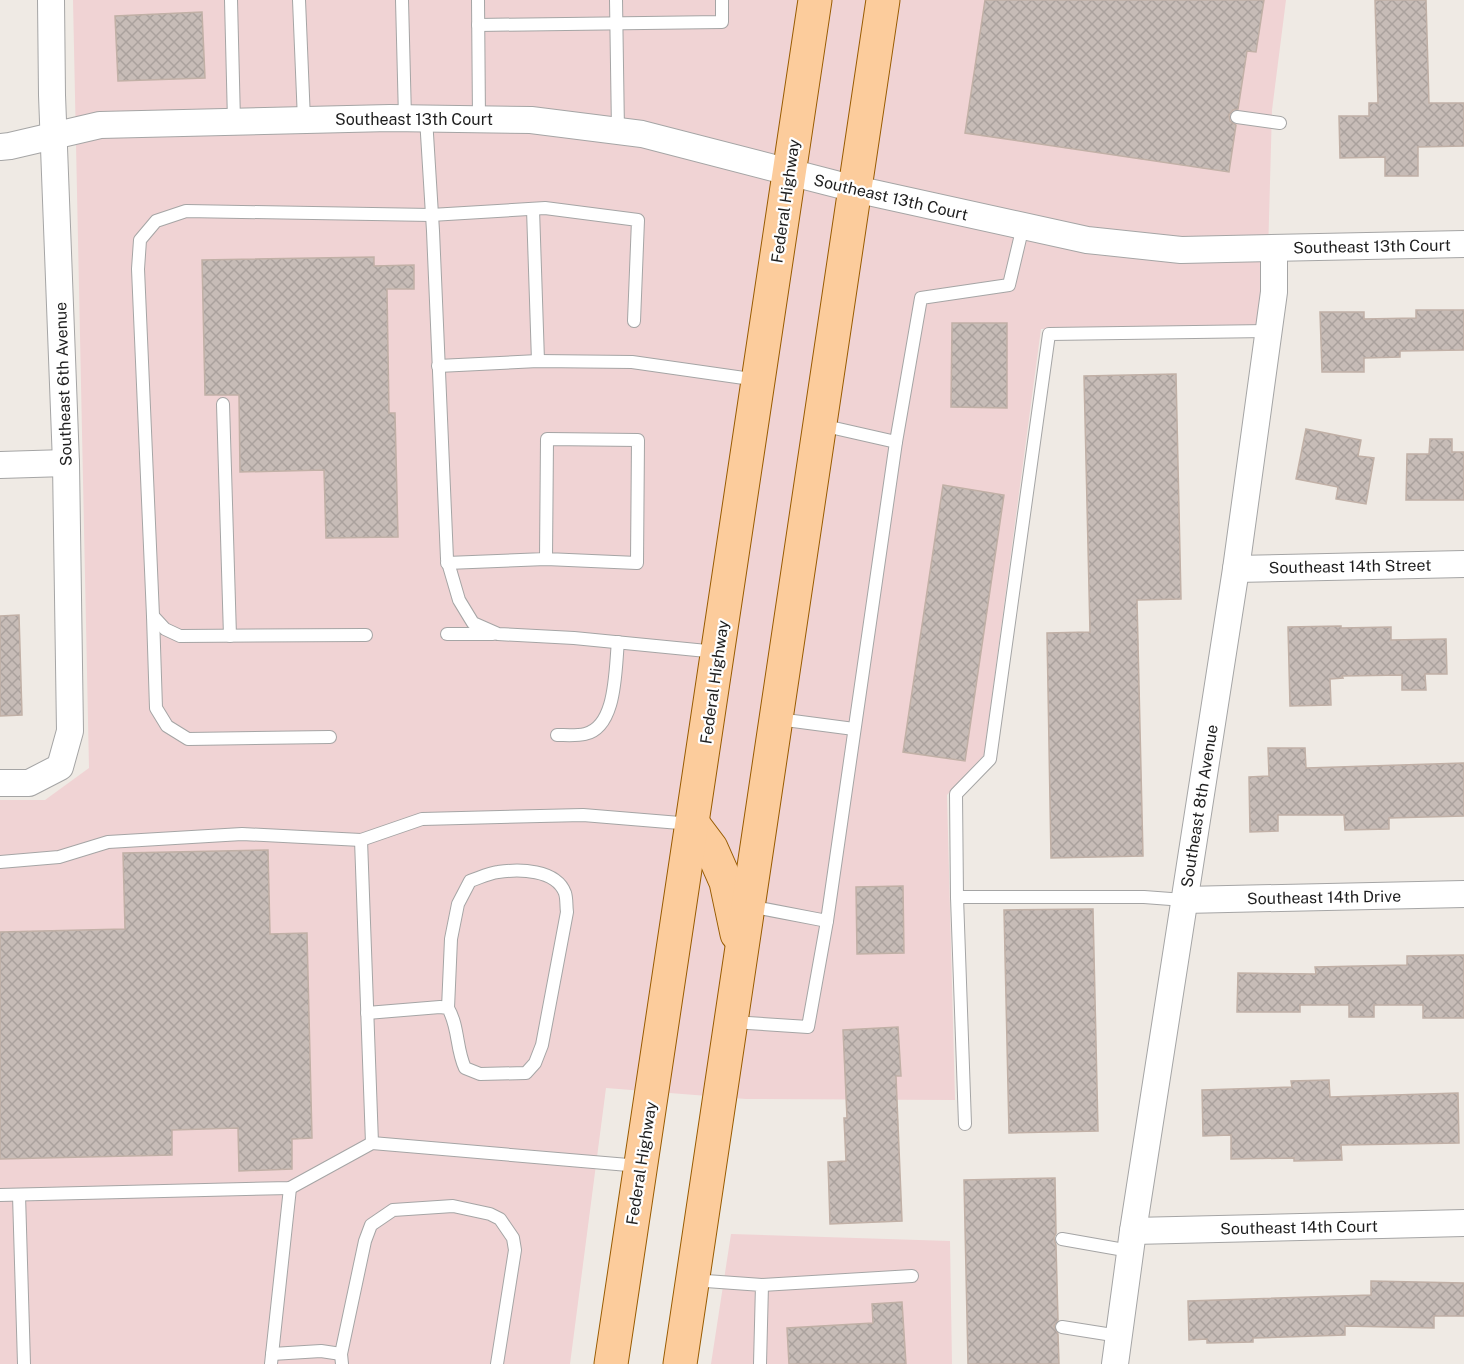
<svg xmlns="http://www.w3.org/2000/svg" width="1464" height="1364" font-family="'Public Sans',sans-serif">
	<style>
		.commercial { fill: #f0d3d4 }
		.building { fill: url(#building-cross-hatch); stroke: #c1b0a6; stroke-width: 1.5 }
		.lines { fill: none; stroke-linecap: round; stroke-linejoin: round }
		.service-casing { stroke: #a5a5a5; stroke-width: 14 }
		.minor-casing { stroke: #a5a5a5; stroke-width: 28 }
		.primary-casing { stroke: #985b00; stroke-width: 35 }
		.service { stroke: #fff; stroke-width: 12 }
		.minor { stroke: #fff; stroke-width: 26 }
		.primary { stroke: #fccc9c; stroke-width: 33 }
		.labels { text-anchor: middle; stroke-width: 4.5; stroke-linejoin: round; paint-order: stroke }
		.street-label { font-size: 16px; fill: #1e1e1e; stroke: #fff }
	</style>
	<defs>
		<pattern id="building-cross-hatch" width="8" height="8" patternUnits="userSpaceOnUse" patternTransform="scale(1.5)"><rect width="8" height="8" fill="#c7bcb7"/><path d="M0 0l8 8M0 8l8-8" fill="none" stroke="#aaa19d"/></pattern>
	</defs>
	<rect width="100%" height="100%" fill="#efeae4"/>
	<!-- commercial -->
	<g class="commercial">
		<path d="M 73,0 L 1286,0 L 1272,110 L 1267,290 L 1260,325 L 1041,329 L 984,755 L 947,795 L 955,1100 L 746,1099 L 606,1088 L 570,1364 L 0,1364 L 0,800 L 45,800 L 89,768 Z"/>
		<path d="M 731,1234 L 950,1241 L 952,1364 L 711,1364 Z"/>
	</g>
	<!-- building -->
	<g class="building">
		<path d="M 985,0 L 1264,0 L 1256,52 L 1247,51 L 1238,109 L 1233,110 L 1229,115 L 1230,121 L 1236,125 L 1229,172 L 965,133 Z"/>
		<path d="M 1375,0 L 1426,0 L 1429,103 L 1464,103 L 1464,146 L 1418,147 L 1418,176 L 1385,176 L 1385,157 L 1340,158 L 1339,116 L 1369,116 L 1369,103 L 1378,103 Z"/>
		<path d="M 202,12 L 205,78 L 118,81 L 115,16 Z"/>
		<path d="M 374,257 L 374,266 L 414,265 L 414,289 L 387,289 L 389,413 L 395,413 L 398,537 L 326,538 L 324,470 L 240,472 L 239,395 L 205,395 L 202,260 Z"/>
		<path d="M 1416,310 L 1464,310 L 1464,350 L 1400,351 L 1400,357 L 1364,358 L 1364,372 L 1322,372 L 1320,312 L 1364,312 L 1364,319 L 1416,318 Z"/>
		<path d="M 952,323 L 1007,323 L 1007,408 L 951,407 Z"/>
		<path d="M 1176,374 L 1181,599 L 1137,600 L 1143,856 L 1051,858 L 1047,633 L 1090,632 L 1084,376 Z"/>
		<path d="M 1306,429 L 1361,440 L 1358,456 L 1374,458 L 1366,504 L 1336,499 L 1338,487 L 1296,479 Z"/>
		<path d="M 1430,439 L 1452,439 L 1452,452 L 1464,452 L 1464,500 L 1406,500 L 1407,454 L 1429,454 Z"/>
		<path d="M 943,485 L 1004,495 L 965,761 L 903,752 Z"/>
		<path d="M 19,615 L 22,715 L 0,716 L 0,616 Z"/>
		<path d="M 1341,626 L 1341,628 L 1391,627 L 1391,640 L 1446,639 L 1447,674 L 1425,674 L 1426,690 L 1402,690 L 1402,675 L 1342,676 L 1343,678 L 1330,679 L 1331,705 L 1290,706 L 1288,627 Z"/>
		<path d="M 1268,748 L 1305,748 L 1306,768 L 1464,763 L 1464,816 L 1389,818 L 1389,829 L 1345,830 L 1344,815 L 1278,815 L 1278,831 L 1250,832 L 1249,777 L 1269,776 Z"/>
		<path d="M 268,850 L 270,934 L 307,933 L 312,1138 L 292,1139 L 292,1169 L 239,1171 L 238,1128 L 172,1130 L 172,1155 L 0,1159 L 0,932 L 125,929 L 123,853 Z"/>
		<path d="M 903,886 L 904,953 L 857,954 L 856,887 Z"/>
		<path d="M 1093,909 L 1098,1131 L 1009,1133 L 1004,910 Z"/>
		<path d="M 1464,955 L 1464,1018 L 1423,1018 L 1423,1005 L 1374,1005 L 1374,1017 L 1349,1017 L 1349,1005 L 1300,1005 L 1300,1012 L 1237,1012 L 1238,973 L 1316,974 L 1315,967 L 1407,965 L 1407,956 Z"/>
		<path d="M 898,1027 L 901,1076 L 896,1076 L 902,1221 L 830,1224 L 828,1162 L 846,1161 L 844,1118 L 847,1118 L 843,1030 Z"/>
		<path d="M 1329,1080 L 1330,1097 L 1458,1093 L 1459,1143 L 1341,1145 L 1342,1160 L 1294,1161 L 1294,1158 L 1231,1159 L 1231,1135 L 1203,1136 L 1202,1090 L 1292,1087 L 1291,1081 Z"/>
		<path d="M 1055,1178 L 1056,1233 L 1054,1238 L 1056,1245 L 1058,1320 L 1054,1326 L 1058,1334 L 1059,1364 L 968,1364 L 964,1180 Z"/>
		<path d="M 1371,1281 L 1464,1283 L 1464,1316 L 1434,1316 L 1434,1328 L 1345,1326 L 1345,1335 L 1253,1338 L 1253,1342 L 1207,1343 L 1207,1339 L 1189,1340 L 1188,1301 L 1371,1295 Z"/>
		<path d="M 902,1302 L 906,1364 L 789,1364 L 787,1328 L 873,1323 L 872,1304 Z"/>
	</g>
	<g class="lines">
		<defs>
			<g id="service">
				<path d="M 231,0 L 234,121"/>
				<path d="M 299,0 L 304,120"/>
				<path d="M 402,0 L 405,118"/>
				<path d="M 478,0 L 479,119"/>
				<path d="M 616,0 L 618,131"/>
				<path d="M 478,25 L 722,22 L 722,0"/>
				<path d="M 1237,117 L 1280,123"/>
				<path d="M 426,118 L 433,231 L 447,559 L 459,600 L 473,623 L 498,634 L 574,638 L 717,652"/>
				<path d="M 533,209 L 538,361"/>
				<path d="M 438,366 L 538,361 L 632,362 L 758,380"/>
				<path d="M 223,404 L 230,636"/>
				<path d="M 821,425 L 896,442 L 921,298 L 1009,285 L 1023,226"/>
				<path d="M 447,563 L 546,559 L 637,563 L 638,440 L 547,439 L 546,559"/>
				<path d="M 153,616 L 156,708 L 167,726 L 188,739 L 330,737"/>
				<path d="M 447,634 L 493,634"/>
				<path d="M 366,635 L 180,636 L 165,629 L 153,616 L 138,269 L 140,240 L 156,221 L 186,211 L 431,215 L 545,208 L 638,220 L 634,321"/>
				<path d="M 778,719 L 854,729"/>
				<path d="M 557,735 C 565,735 577,736 585,734 C 617,727 615,669 618,642"/>
				<path d="M 361,840 L 372,1143"/>
				<path d="M 0,862 L 59,857 L 108,842 L 242,834 L 361,840 L 422,819 L 583,815 L 692,824"/>
				<path d="M 957,897 L 965,1124"/>
				<path d="M 1184,900 L 1144,897 L 957,897 L 956,794 L 990,759 L 1049,334 L 1268,331"/>
				<path d="M 749,906 L 827,921 L 896,442"/>
				<path d="M 367,1013 L 440,1007 L 448,1008 C 459,1027 456,1049 465,1068 L 480,1074 L 526,1073 L 535,1063 L 542,1045 L 567,912 C 566,906 567,899 565,893 C 556,869 519,869 498,872 C 489,873 479,878 470,881 L 458,904 L 451,939 L 448,1008"/>
				<path d="M 732,1022 L 808,1027 L 827,921"/>
				<path d="M 0,1195 L 290,1188 L 372,1143 L 640,1166"/>
				<path d="M 19,1195 L 24,1364"/>
				<path d="M 1062,1239 L 1130,1251"/>
				<path d="M 692,1280 L 762,1285 L 760,1364"/>
				<path d="M 762,1285 L 912,1276"/>
				<path d="M 1062,1327 L 1119,1336"/>
				<path d="M 272,1354 L 321,1351 L 341,1354"/>
				<path d="M 271,1364 L 290,1188"/>
				<path d="M 342,1364 L 341,1354 L 365,1241 L 371,1225 L 393,1210 L 453,1206 L 490,1214 L 500,1219 L 513,1238 L 515,1250 L 497,1364"/>
			</g>
			<g id="minor">
				<path d="M 0,147 L 10,146 L 100,125 L 390,118 L 531,120 L 642,134 L 855,189 L 1087,240 L 1181,250 L 1464,244"/>
				<path d="M 0,465 L 66,463"/>
				<path d="M 1236,569 L 1464,564"/>
				<path d="M 0,783 L 29,783 L 60,767 L 70,731 L 66,463 L 52,95 L 51,0"/>
				<path d="M 1184,900 L 1464,894"/>
				<path d="M 1133,1231 L 1464,1223"/>
				<path d="M 1115,1364 L 1133,1231 L 1236,569 L 1274,292 L 1274,248"/>
			</g>
			<g id="primary">
				<path d="M 693,824 L 711,848 L 726,882 L 737,934"/>
				<path d="M 611,1364 L 815,0"/>
				<path d="M 680,1364 L 883,0"/>
			</g>
		</defs>
		<!-- service casing -->
		<use href="#service" class="service-casing"/>
		<!-- minor casing -->
		<use href="#minor" class="minor-casing"/>
		<!-- primary casing -->
		<use href="#primary" class="primary-casing"/>
		<!-- service -->
		<use href="#service" class="service"/>
		<!-- minor -->
		<use href="#minor" class="minor"/>
		<!-- primary -->
		<use href="#primary" class="primary"/>
	</g>
	<g class="labels">
		<!-- street labels -->
		<g class="street-label">
			<text x="414" y="125">Southeast 13th Court</text>
			<text transform="translate(891 197) rotate(13)" y="6">Southeast 13th Court</text>
			<text transform="translate(785 201) rotate(-82)" y="6">Federal Highway</text>
			<text transform="translate(1372 246) rotate(-1)" y="6">Southeast 13th Court</text>
			<text transform="translate(63 384) rotate(-92)" y="6">Southeast 6th Avenue</text>
			<text transform="translate(1350 566) rotate(-1)" y="6">Southeast 14th Street</text>
			<text transform="translate(714 682) rotate(-82)" y="6">Federal Highway</text>
			<text transform="translate(1199 806) rotate(-81)" y="6">Southeast 8th Avenue</text>
			<text transform="translate(1324 897) rotate(-1)" y="6">Southeast 14th Drive</text>
			<text transform="translate(641 1163) rotate(-81)" y="6">Federal Highway</text>
			<text transform="translate(1299 1227) rotate(-1)" y="6">Southeast 14th Court</text>
		</g>
	</g>
</svg>
